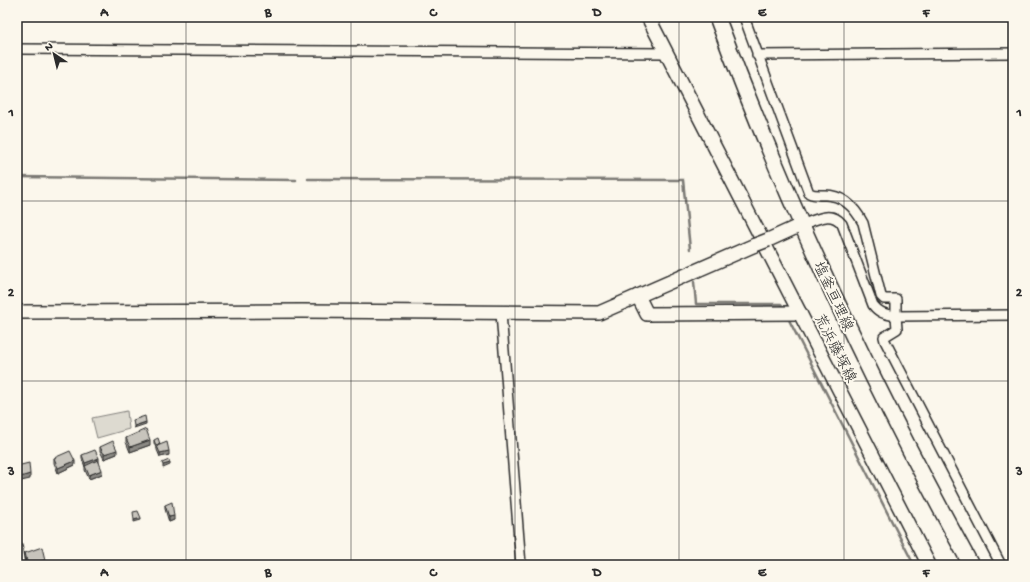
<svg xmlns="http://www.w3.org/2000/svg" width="1030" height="582" font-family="'Gochi Hand','Klee One',sans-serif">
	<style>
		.green { fill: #dddad0; stroke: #84827e }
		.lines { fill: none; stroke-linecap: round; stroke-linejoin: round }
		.stream { stroke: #7b7a75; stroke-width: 2.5 }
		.street-casing { stroke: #2b2b2b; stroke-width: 12 }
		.secondary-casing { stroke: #2b2b2b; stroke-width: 16 }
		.primary-casing { stroke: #2b2b2b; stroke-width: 18 }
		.street { stroke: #fbf7ec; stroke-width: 9 }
		.secondary { stroke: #fbf7ec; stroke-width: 13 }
		.primary { stroke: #fbf7ec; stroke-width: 15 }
		.secondary-bridge-casing { stroke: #2b2b2b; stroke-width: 16; stroke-linecap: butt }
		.secondary-bridge { stroke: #fbf7ec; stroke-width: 13 }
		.wall { fill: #aba9a2; stroke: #2b2b2b }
		.shaded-wall { fill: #8b8984; stroke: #2b2b2b }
		.building { fill: #c7c4bc; stroke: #2b2b2b }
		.grid { fill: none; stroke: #2b2b2b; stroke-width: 1; stroke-opacity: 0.55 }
		.labels { text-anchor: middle; stroke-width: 4; stroke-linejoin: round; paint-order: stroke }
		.street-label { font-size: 15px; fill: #2b2b2b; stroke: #fbf7ec }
		.neatline { fill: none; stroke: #2b2b2b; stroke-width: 1.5 }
		.grid-label { font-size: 13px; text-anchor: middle; font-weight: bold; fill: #2b2b2b }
	</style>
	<rect width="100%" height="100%" fill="#fbf7ec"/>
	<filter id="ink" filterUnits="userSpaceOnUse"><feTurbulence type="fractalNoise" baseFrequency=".025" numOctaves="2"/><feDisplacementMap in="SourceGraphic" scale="8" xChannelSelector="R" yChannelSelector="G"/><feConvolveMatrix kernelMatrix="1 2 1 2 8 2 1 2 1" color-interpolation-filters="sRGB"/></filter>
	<g filter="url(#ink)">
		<!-- green -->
		<path class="green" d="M 127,411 L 129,429 L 97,438 L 92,418 Z"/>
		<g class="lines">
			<!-- stream -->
			<g class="stream">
				<path d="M 17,177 L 296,180"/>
				<path d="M 308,179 L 683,180 L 690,249"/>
				<path d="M 694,282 L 696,304 L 781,304 L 784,308"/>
				<path d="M 789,320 L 914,565"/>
			</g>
			<defs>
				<g id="street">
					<path d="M 744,17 L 809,193 C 815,196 819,195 825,195 C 843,195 855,208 863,223 L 881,296 L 884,299 L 896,299 L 896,316 L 1013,315"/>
					<path d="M 17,49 L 667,53"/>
					<path d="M 757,55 L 1013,53"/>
					<path d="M 801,225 C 815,220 831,210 842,224 L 873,305 C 880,314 886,314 896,316 L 897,329 L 884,337 L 885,341 L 1001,565"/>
					<path d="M 501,313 L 521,565"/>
					<path d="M 17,547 L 20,565"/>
				</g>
				<g id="secondary">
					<path d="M 648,17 L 929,565"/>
					<path d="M 768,240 L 801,225"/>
					<path d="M 638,296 L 647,314 L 800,313"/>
					<path d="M 17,312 L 302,311 L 599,313 L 755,245"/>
				</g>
				<path id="primary" d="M 717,17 C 787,206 874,388 971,565"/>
			</defs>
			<!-- street casing -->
			<use href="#street" class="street-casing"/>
			<!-- secondary casing -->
			<use href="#secondary" class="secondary-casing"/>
			<!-- primary casing -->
			<use href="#primary" class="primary-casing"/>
			<!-- street -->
			<use href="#street" class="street"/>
			<!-- secondary -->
			<use href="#secondary" class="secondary"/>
			<!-- primary -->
			<use href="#primary" class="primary"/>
			<defs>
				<path id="secondary-bridge" d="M 755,245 L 768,240"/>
			</defs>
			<!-- secondary-bridge casing -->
			<use href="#secondary-bridge" class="secondary-bridge-casing"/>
			<!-- secondary-bridge -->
			<use href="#secondary-bridge" class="secondary-bridge"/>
		</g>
		<!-- wall -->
		<g class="wall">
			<path d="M 126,438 L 150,445 L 130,452 L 126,442 Z"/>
			<path d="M 154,440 L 160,445 L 169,455 L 160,457 L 157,450 L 157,448 L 156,448 L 154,443 Z"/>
			<path d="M 100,447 L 117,454 L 104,459 L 100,451 Z"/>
			<path d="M 82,455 L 102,474 L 89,479 L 85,470 L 85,467 L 82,459 Z"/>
			<path d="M 54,458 L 75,465 L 58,473 L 54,463 Z"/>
			<path d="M 165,505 L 174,520 L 169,522 L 165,509 Z"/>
			<path d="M 25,553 L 45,564 L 43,565 L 27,565 L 25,558 Z"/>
		</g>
		<!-- shaded-wall -->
		<g class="shaded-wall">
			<path d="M 146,422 L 146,424 L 134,428 L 134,426 Z"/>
			<path d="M 150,440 L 150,445 L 130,452 L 130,447 Z"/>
			<path d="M 117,450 L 117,454 L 104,459 L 104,454 Z"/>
			<path d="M 169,451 L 169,455 L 160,457 L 160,453 Z"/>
			<path d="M 99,458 L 99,463 L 85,467 L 85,463 Z"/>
			<path d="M 75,461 L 75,465 L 58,473 L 58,468 Z"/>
			<path d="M 170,463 L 170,465 L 163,468 L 163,465 Z"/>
			<path d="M 102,470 L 102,474 L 89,479 L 89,475 Z"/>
			<path d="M 30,474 L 30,479 L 17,482 L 17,478 Z"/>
			<path d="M 174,516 L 174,520 L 169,522 L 169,517 Z"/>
			<path d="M 141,518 L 141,520 L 134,522 L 134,520 Z"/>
			<path d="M 45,560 L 45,564 L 43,565 L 30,565 Z"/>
		</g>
		<!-- building -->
		<g class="building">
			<path d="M 145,416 L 146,422 L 134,426 L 133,420 Z"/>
			<path d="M 146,429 L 150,440 L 130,447 L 126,438 Z"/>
			<path d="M 158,438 L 160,444 L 156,446 L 154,440 Z"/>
			<path d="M 113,441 L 117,450 L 104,454 L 100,447 Z"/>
			<path d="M 167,442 L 169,451 L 160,453 L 157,446 Z"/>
			<path d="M 95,450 L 99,458 L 85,463 L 82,455 Z"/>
			<path d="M 70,451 L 75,461 L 58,468 L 54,458 Z"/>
			<path d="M 98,460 L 102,470 L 89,475 L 85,466 Z"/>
			<path d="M 169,460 L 170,463 L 163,465 L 162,463 Z"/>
			<path d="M 29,463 L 30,474 L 17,478 L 17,466 Z"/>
			<path d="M 172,502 L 174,516 L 169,517 L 165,505 Z"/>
			<path d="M 138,511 L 141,518 L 134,520 L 133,512 Z"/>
			<path d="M 42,547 L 45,560 L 28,565 L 25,553 Z"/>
		</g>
	</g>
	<!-- grid -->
	<path class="grid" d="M 186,17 L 186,565M 351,17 L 351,565M 515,17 L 515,565M 679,17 L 679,565M 844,17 L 844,565M 17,201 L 1013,201M 17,381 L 1013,381"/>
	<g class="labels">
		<!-- street labels -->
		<g class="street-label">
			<text transform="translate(834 296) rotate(65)" y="5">塩釜亘理線</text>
			<text transform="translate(836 348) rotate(63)" y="5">荒浜藤塚線</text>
		</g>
	</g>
	<!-- margin -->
	<rect width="1030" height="582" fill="none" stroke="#fbf7ec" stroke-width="44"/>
	<!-- north arrow -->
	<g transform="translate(54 54) rotate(325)" stroke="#fbf7ec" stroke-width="3" paint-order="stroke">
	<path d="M0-3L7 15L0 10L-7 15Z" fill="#2b2b2b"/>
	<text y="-6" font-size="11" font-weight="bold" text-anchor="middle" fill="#2b2b2b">N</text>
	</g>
	<rect x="22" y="22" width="986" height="538" class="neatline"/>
	<g class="grid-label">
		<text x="104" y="16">A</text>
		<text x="268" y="16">B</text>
		<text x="433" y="16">C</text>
		<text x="597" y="16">D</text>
		<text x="762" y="16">E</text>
		<text x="926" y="16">F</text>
		<text x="11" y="116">1</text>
		<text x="1019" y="116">1</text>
		<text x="11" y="296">2</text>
		<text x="1019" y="296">2</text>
		<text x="11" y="475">3</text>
		<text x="1019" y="475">3</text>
		<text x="104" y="576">A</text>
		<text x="268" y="576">B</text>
		<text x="433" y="576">C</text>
		<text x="597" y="576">D</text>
		<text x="762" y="576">E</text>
		<text x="926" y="576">F</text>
	</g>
</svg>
